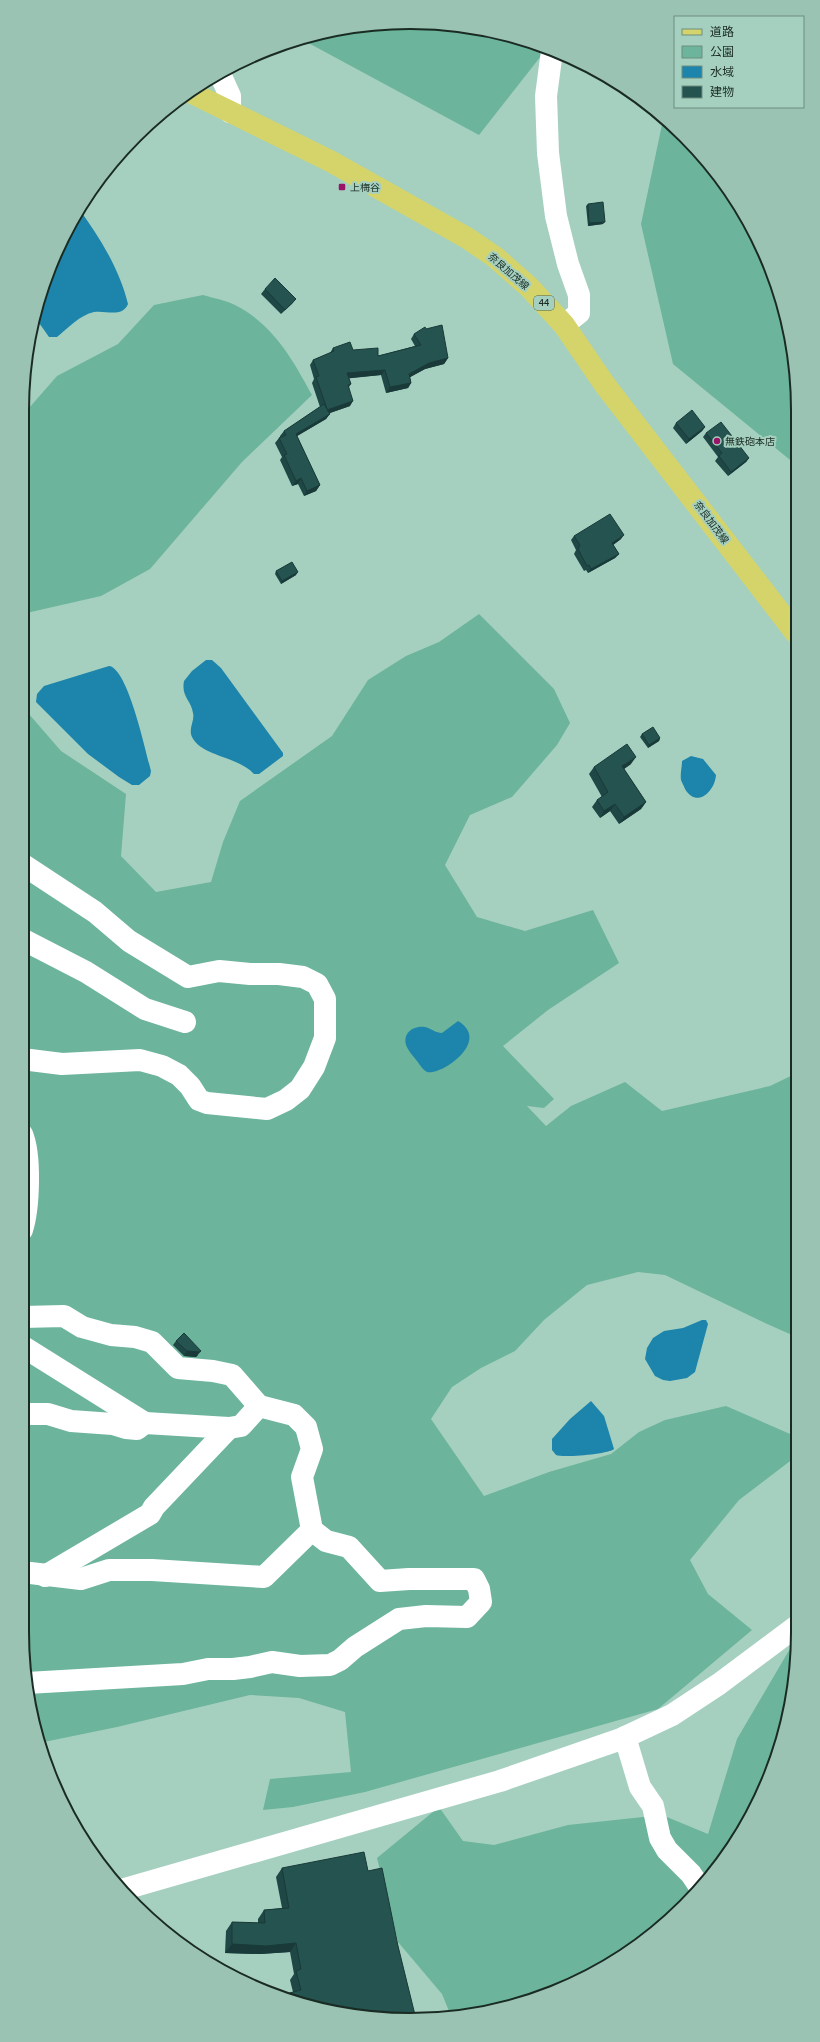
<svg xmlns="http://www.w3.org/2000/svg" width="820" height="2042" font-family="Lato,'Noto Sans JP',sans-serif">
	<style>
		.green { fill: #6cb49b }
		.water { fill: #1d84ab }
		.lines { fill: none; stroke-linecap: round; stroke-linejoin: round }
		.minor { stroke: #fff; stroke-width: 22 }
		.major { stroke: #d4d46a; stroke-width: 22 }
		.wall { fill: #1f4745 }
		.shaded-wall { fill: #193a38 }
		.building { fill: #245350; stroke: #193a38 }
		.poi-dot { fill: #991366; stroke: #a5d0bf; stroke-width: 1.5 }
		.labels { text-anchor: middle; stroke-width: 4; stroke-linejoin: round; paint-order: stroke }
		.shield { fill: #a5d0bf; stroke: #445c52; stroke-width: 1 }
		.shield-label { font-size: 9px; font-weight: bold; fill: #1a2b24 }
		.poi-label { font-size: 10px; fill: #1a2b24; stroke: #a5d0bf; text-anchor: start }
		.street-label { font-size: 10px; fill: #1a2b24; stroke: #a5d0bf }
		.rim { fill: none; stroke: #1a2b24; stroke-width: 2 }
	</style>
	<rect width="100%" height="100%" fill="#a5d0bf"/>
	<!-- green -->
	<g class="green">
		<path d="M 384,23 L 460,25 L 535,43 L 541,46 L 541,56 L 479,135 L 301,39 L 309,35 Z"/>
		<path d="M 663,120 L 702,154 L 758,239 L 795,359 L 795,464 L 673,364 L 641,224 Z"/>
		<path d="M 203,295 C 213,298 225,300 235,305 C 273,324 293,360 312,395 L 242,462 L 150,569 L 101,596 L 22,614 L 22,412 L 29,408 L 57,376 L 118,344 L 154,305 Z"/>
		<path d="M 479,614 L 554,689 L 570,723 L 557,745 L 512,797 L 470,815 L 445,865 L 477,917 L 525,931 L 593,910 L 619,963 L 548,1010 L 503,1046 L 554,1099 L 544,1108 L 527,1106 L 546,1126 L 571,1106 L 625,1082 L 662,1111 L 770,1086 L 797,1073 L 797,1335 L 792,1335 L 765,1323 L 665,1275 L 638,1272 L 587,1285 L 544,1320 L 515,1351 L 481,1368 L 452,1387 L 431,1419 L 484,1496 L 549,1472 L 611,1454 L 639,1432 L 665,1420 L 726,1406 L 797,1437 L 798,1455 L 739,1500 L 690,1560 L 708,1594 L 752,1630 L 658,1709 L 365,1792 L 293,1807 L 263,1810 L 270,1779 L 351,1772 L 345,1712 L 299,1698 L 250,1695 L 117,1727 L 39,1743 L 29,1707 L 22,1632 L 22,706 L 61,751 L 126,794 L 121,856 L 156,892 L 211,882 L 223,842 L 240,801 L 332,736 L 368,680 L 406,656 L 439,642 Z"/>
		<path d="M 798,1635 L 777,1757 L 758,1804 L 718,1868 L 625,1955 L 559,1990 L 486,2012 L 451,2016 L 442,1994 L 398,1942 L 377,1858 L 439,1807 L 463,1841 L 494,1845 L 568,1825 L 662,1815 L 708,1834 L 737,1739 Z"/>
	</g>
	<!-- water -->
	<g class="water">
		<path d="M 79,209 C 99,236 120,270 128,304 C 122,318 106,310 94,312 C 80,315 68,328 57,337 L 49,337 L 37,320 L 43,285 L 74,216 Z"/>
		<path d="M 206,660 L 212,660 L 221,668 L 283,753 L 283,756 L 259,774 L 254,774 C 238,756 202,757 192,737 C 188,728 195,721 193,713 C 191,700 181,697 184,681 L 192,671 Z"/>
		<path d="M 109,666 C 128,668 146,753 151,771 L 150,776 L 139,785 L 132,785 L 119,777 L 88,754 L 36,702 L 37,694 L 44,686 Z"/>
		<path d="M 691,756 L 703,759 L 716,775 C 715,791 697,809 685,789 C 684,786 682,783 681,780 C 680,774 682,767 682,761 Z"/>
		<path d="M 458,1021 C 492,1041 441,1076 427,1072 C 423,1070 420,1065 417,1061 C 414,1057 410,1053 408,1049 C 400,1035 412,1025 425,1027 C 432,1029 436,1033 442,1033 Z"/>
		<path d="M 702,1320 L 706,1320 L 708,1324 L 695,1372 L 687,1378 L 670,1381 L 663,1380 L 655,1376 L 645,1359 L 647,1348 L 653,1338 L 664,1331 L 683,1328 Z"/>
		<path d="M 591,1401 L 604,1416 L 614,1449 C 609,1454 563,1458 556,1455 L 552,1450 L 552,1439 L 570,1419 Z"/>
	</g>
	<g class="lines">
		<!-- minor -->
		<g class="minor">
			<path d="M 552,51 L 546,96 L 548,153 L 556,216 L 568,264 L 579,295 L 579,313 L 564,325"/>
			<path d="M 220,74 L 230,96 L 230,112"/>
			<path d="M 22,864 L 95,912 L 129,941 L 188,977 L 219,971 L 250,974 L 279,974 L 303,977 L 317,984 L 325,999 L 325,1038 L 314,1067 L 300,1089 L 286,1100 L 267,1109 L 207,1103 L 199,1100 L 190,1086 L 179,1075 L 162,1066 L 140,1060 L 62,1064 L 22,1059"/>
			<path d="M 22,939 L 86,972 L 145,1009 L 185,1022"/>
			<path d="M 22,1134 C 31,1155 29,1208 22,1230"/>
			<path d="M 22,1317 L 64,1316 L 82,1327 L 111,1335 L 135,1337 L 152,1342 L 178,1368 L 213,1371 L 232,1375 L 259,1406"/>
			<path d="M 22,1346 L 145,1423"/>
			<path d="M 22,1414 L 48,1414 L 71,1421 L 113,1424 L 126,1428 L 137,1429 L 145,1423 L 229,1428 L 154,1507 L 150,1514 L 45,1576"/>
			<path d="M 22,1572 L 81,1579 L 109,1570 L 152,1570 L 264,1577 L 312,1530 L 302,1477 L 312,1449 L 306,1427 L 294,1415 L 259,1406 L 241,1426 L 229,1428"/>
			<path d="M 27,1683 L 183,1674 L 208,1669 L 233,1669 L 250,1667 L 272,1662 L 300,1666 L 330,1665 L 340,1660 L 355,1647 L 399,1619 L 426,1616 L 467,1617 L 481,1602 L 479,1589 L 474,1579 L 409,1579 L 380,1581 L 349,1547 L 326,1541 L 312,1530"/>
			<path d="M 625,1737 L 640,1787 L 653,1806 L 660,1838 L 667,1850 L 691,1874 L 699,1886"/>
			<path d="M 121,1890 L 500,1781 L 621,1739 L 672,1715 L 719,1684 L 798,1625"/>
		</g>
		<!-- major -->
		<path class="major" d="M 190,92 L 332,162 L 467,238 L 495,257 L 529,287 L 564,325 L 605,385 L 795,632"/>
	</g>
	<!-- wall -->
	<g class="wall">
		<path d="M 588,204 L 603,224 L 588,226 L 586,206 Z"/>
		<path d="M 265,289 L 296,299 L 292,304 L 281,314 L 261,294 Z"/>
		<path d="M 414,334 L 448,358 L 444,364 L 425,369 L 410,377 L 411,383 L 408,388 L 386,393 L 381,375 L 349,378 L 351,384 L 349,387 L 350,406 L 330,413 L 326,419 L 297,436 L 320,485 L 316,491 L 304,496 L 298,484 L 292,486 L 280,460 L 282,457 L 275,443 L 279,438 L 280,437 L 280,436 L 284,431 L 320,407 L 312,383 L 314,379 L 310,365 L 313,360 L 330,353 L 333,348 L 353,350 L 378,356 L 415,346 L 411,339 Z"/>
		<path d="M 676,423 L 705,427 L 702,431 L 686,444 L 673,428 Z"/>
		<path d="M 706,433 L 749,458 L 746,462 L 728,476 L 715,461 L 718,457 L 703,437 Z"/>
		<path d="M 574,536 L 621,539 L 613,545 L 619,554 L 615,558 L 588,573 L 586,570 L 584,571 L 574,554 L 576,550 L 571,540 Z"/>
		<path d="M 276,571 L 296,575 L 281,584 L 275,574 Z"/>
		<path d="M 642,734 L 660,738 L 659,741 L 648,748 L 640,737 Z"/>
		<path d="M 631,764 L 624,769 L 646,802 L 641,809 L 619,824 L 610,811 L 600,818 L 592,807 L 597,800 L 602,797 L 589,774 L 594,767 Z"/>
		<path d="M 176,1341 L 198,1355 L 196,1357 L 184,1356 L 173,1345 Z"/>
		<path d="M 282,1868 L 359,2017 L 286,1999 L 293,1992 L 290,1980 L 294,1974 L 290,1952 L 260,1954 L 225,1953 L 226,1931 L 232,1922 L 258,1923 L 258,1919 L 264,1910 L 282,1908 L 276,1877 Z"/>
	</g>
	<!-- shaded-wall -->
	<g class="shaded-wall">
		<path d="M 605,222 L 603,224 L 588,226 L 589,223 Z"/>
		<path d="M 448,358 L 444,364 L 425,369 L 405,380 L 409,374 L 429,363 Z"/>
		<path d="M 385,370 L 381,375 L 343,379 L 347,373 Z"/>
		<path d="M 411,383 L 408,388 L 386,393 L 390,387 Z"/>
		<path d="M 353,401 L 350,406 L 324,415 L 327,410 Z"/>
		<path d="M 330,414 L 326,419 L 292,439 L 296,434 Z"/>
		<path d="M 705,427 L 702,431 L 686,444 L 689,439 Z"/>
		<path d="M 749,458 L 746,462 L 728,476 L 731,472 Z"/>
		<path d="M 301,478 L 298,484 L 292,486 L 296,481 Z"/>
		<path d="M 320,485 L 316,491 L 304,496 L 307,491 Z"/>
		<path d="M 624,535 L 621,539 L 609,548 L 612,543 Z"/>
		<path d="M 619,554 L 615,558 L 588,573 L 591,569 Z"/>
		<path d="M 298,572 L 296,575 L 281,584 L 282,581 Z"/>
		<path d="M 660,738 L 659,741 L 648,748 L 649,745 Z"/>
		<path d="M 636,757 L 631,764 L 618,773 L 622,766 Z"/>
		<path d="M 646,802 L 641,809 L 619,824 L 624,817 Z"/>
		<path d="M 615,804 L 610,811 L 600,818 L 604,811 Z"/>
		<path d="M 187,1351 L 201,1351 L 196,1357 L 184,1356 Z"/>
		<path d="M 296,1943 L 290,1952 L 260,1954 L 225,1953 L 232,1944 Z"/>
		<path d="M 353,2008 L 349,2014 L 341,2012 Z"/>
	</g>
	<!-- building -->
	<g class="building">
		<path d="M 603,202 L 605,222 L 589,223 L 588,204 Z"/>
		<path d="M 275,278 L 296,299 L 285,310 L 265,289 Z"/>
		<path d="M 442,325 L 448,358 L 429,363 L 409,374 L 411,383 L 390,387 L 385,370 L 347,373 L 351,384 L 348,385 L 353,401 L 327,410 L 330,414 L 296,434 L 320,485 L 307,491 L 301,478 L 296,481 L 284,455 L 287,454 L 279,438 L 286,435 L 284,431 L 324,404 L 327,409 L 316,377 L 319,376 L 313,360 L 334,351 L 333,348 L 350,342 L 353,350 L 378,348 L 378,356 L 421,345 L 414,334 L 425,327 L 426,329 Z"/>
		<path d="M 692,410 L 705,427 L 689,439 L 676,423 Z"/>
		<path d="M 721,422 L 749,458 L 731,472 L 719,456 L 722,453 L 706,433 Z"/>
		<path d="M 610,514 L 624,535 L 612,543 L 619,554 L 591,569 L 589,565 L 587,566 L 578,549 L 580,545 L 574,536 Z"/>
		<path d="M 292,562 L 298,572 L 282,581 L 276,571 Z"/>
		<path d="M 653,727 L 660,738 L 649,745 L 642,734 Z"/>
		<path d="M 627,744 L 636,757 L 622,766 L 646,802 L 624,817 L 615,804 L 604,811 L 597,800 L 608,792 L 594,767 Z"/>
		<path d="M 184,1333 L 201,1351 L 199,1352 L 187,1351 L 176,1341 Z"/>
		<path d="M 364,1852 L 368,1871 L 382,1868 L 398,1946 L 416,2019 L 410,2020 L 359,2017 L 357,2016 L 353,2008 L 341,2012 L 286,1999 L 278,1996 L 301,1990 L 296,1971 L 301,1969 L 296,1943 L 266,1946 L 232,1944 L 232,1922 L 265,1923 L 264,1910 L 289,1908 L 282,1868 Z"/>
	</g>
	<!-- markers -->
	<g class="poi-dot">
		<rect x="338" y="183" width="8" height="8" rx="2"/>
		<circle cx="717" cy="441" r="4"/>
	</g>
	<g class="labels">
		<!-- shield labels -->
		<rect class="shield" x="534" y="296" width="20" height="14" rx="3"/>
		<g class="shield-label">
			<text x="544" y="306">44</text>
		</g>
		<!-- poi labels -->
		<g class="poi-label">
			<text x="350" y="191">上梅谷</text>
			<text x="725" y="445">無鉄砲本店</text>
		</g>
		<!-- street labels -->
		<g class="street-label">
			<text transform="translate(509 271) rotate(41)" y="4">奈良加茂線</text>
			<text transform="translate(712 522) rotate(53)" y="4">奈良加茂線</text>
		</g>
	</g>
	<!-- crop -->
	<path d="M0 0H820V2042H0ZM410 29H410A381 381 0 0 1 791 410V1632A381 381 0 0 1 410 2013H410A381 381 0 0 1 29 1632V410A381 381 0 0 1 410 29Z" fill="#9ac3b3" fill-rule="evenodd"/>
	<path class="rim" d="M410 29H410A381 381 0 0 1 791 410V1632A381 381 0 0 1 410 2013H410A381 381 0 0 1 29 1632V410A381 381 0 0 1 410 29Z"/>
	<!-- legend -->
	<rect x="674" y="16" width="130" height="92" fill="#a5d0bf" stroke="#6d8e81"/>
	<rect x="682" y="29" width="20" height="6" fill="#d4d46a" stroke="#6d8e81"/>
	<text x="710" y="36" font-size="12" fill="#1a2b24">道路</text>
	<rect x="682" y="46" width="20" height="12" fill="#6cb49b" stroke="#6d8e81"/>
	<text x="710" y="56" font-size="12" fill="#1a2b24">公園</text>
	<rect x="682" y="66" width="20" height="12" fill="#1d84ab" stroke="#6d8e81"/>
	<text x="710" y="76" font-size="12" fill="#1a2b24">水域</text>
	<rect x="682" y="86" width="20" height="12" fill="#245350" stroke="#6d8e81"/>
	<text x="710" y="96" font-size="12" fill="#1a2b24">建物</text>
</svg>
